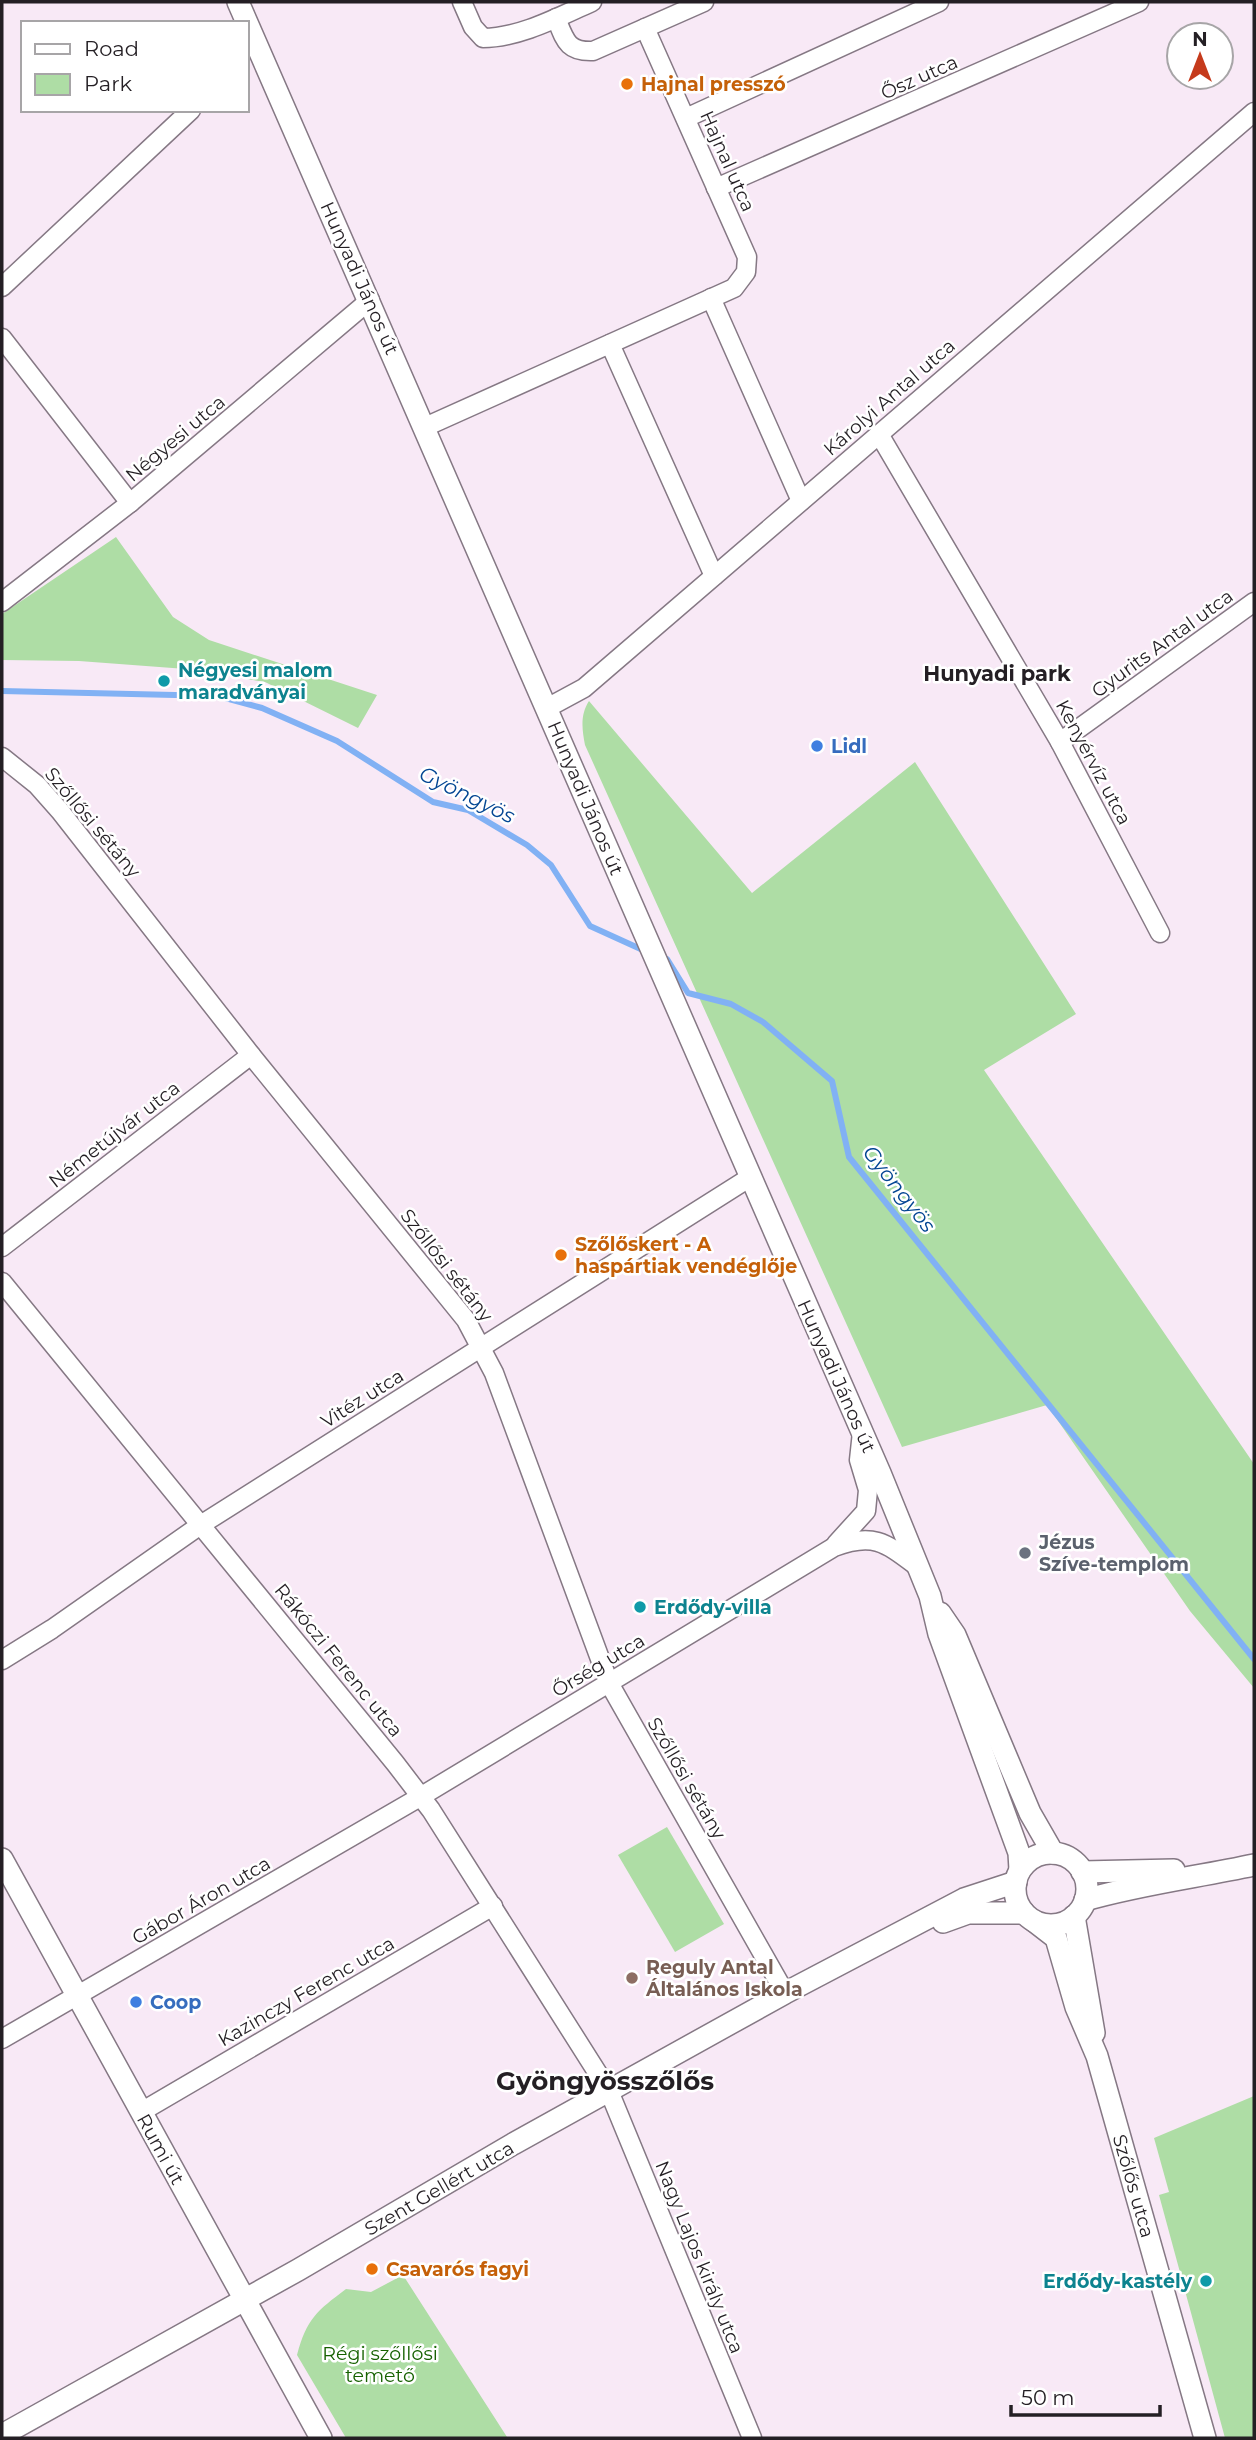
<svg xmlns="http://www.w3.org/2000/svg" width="1256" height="2440" font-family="Montserrat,sans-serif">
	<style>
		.green { fill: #aedda5 }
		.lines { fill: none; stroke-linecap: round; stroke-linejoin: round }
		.stream { stroke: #81b1f4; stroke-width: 6 }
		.minor-casing { stroke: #857884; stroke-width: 21 }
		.tertiary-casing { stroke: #857884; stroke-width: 24 }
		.minor { stroke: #fff; stroke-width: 18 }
		.tertiary { stroke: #fff; stroke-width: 21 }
		.food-dot { fill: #e8710a; stroke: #fff; stroke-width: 2.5 }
		.culture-dot { fill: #0f9aa8; stroke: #fff; stroke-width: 2.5 }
		.shop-dot { fill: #3f7fe0; stroke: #fff; stroke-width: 2.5 }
		.worship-dot { fill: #6b7280; stroke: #fff; stroke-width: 2.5 }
		.education-dot { fill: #8d6e63; stroke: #fff; stroke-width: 2.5 }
		.labels { text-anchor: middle; stroke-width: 5; stroke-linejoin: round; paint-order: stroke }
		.street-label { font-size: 19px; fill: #241f24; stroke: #fff }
		.food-label { font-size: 19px; font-weight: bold; fill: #c56008; stroke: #fff; text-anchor: start }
		.culture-label { font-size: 19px; font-weight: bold; fill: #0d838f; stroke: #fff; text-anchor: start }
		.shop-label { font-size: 19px; font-weight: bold; fill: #366cbe; stroke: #fff; text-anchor: start }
		.worship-label { font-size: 19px; font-weight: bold; fill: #5b616d; stroke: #fff; text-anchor: start }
		.education-label { font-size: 19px; font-weight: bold; fill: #785e54; stroke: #fff; text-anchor: start }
		.park-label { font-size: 19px; fill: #166100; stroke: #fff }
		.neighbourhood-label { font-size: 21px; font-weight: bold; fill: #241f24; stroke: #fff }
		.water-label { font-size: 21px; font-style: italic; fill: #044693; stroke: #fff }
		.district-label { font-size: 26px; font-weight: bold; fill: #241f24; stroke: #fff }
	</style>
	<rect width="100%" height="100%" fill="#f8e9f6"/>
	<!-- green -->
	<g class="green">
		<path d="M 116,537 L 173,617 L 209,640 L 377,695 L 358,728 L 265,682 L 186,669 L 79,661 L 2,660 L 2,614 Z"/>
		<path d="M 589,701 L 752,893 L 915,762 L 1076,1014 L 984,1070 L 1254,1464 L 1254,1688 L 1190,1611 L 1047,1405 L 902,1447 L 585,745 C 582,729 580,715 589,701 Z"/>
		<path d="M 667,1827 L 724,1924 L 675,1952 L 618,1855 Z"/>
		<path d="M 1254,2096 L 1254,2438 L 1225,2438 L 1159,2195 L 1169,2192 L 1154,2138 Z"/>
		<path d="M 403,2275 L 507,2437 L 505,2438 L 346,2438 L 297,2355 C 307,2318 317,2311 346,2289 L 371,2292 Z"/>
	</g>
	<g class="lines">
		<!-- stream -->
		<g class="stream">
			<path d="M 2,691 L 218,696 L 262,708 L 337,741 L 433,802 L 468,810 L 527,845 L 551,865 L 590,926 L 645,951"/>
			<path d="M 661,957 L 667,959 L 688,993 L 731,1004 L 763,1022 L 832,1081 L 849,1157 L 1254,1659"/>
		</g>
		<defs>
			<g id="minor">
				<path d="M 462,2 L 473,27 L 483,38 C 520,38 560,16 592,2"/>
				<path d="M 556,18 C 565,40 567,52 593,51 L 704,2"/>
				<path d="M 686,118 L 939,2"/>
				<path d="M 716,188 L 1139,2"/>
				<path d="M 2,287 L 191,110"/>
				<path d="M 711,298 L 801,501"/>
				<path d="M 2,338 L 130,503"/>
				<path d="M 610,344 L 714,576"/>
				<path d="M 425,427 L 734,288 L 746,272 L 747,257 L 645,28"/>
				<path d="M 879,434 L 1060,742 L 1160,933"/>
				<path d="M 2,602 L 130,503 L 370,300"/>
				<path d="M 547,708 L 584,688 L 1254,112"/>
				<path d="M 1060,742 L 1254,602"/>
				<path d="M 2,757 L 37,785 L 60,811 L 251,1055 L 466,1320 L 494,1373 L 609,1683 L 785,1993"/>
				<path d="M 2,1247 L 251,1055"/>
				<path d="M 2,1282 L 395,1763 L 431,1810 L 609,2091 L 752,2438"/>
				<path d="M 836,1544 L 866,1511 L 868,1490 L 859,1460 L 862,1432"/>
				<path d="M 2,1660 L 52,1629 L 202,1524 L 749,1178"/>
				<path d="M 2,2039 L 420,1797 L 834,1547 C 874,1532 886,1543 918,1567"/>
				<path d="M 141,2112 L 493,1906"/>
			</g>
			<g id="tertiary">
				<path d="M 238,2 L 880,1473 L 930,1596 L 939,1634 L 1019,1853 L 1020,1870"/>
				<path d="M 940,1613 L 955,1635 L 1030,1813 L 1053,1853"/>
				<circle cx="1051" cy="1889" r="36"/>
				<path d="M 2,1859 L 321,2438"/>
				<path d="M 1082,1872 L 1174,1870"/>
				<path d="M 1085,1900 C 1140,1884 1198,1877 1254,1865"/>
				<path d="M 1074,1916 L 1094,2033"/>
				<path d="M 1034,1921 L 1056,1938 L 1076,2007 L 1097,2056 L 1205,2438"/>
				<path d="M 943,1922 L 968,1913 L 1024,1913"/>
				<path d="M 2,2435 L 298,2270 L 513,2144 L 785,1993 L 964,1899 L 1016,1882"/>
			</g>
		</defs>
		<!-- minor casing -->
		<use href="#minor" class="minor-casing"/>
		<!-- tertiary casing -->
		<use href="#tertiary" class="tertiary-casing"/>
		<!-- minor -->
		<use href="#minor" class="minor"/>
		<!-- tertiary -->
		<use href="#tertiary" class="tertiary"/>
	</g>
	<!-- markers -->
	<g class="food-dot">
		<circle cx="627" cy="84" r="7"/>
		<circle cx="561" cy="1255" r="7"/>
		<circle cx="372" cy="2269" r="7"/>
	</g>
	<g class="culture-dot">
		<circle cx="164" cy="681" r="7"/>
		<circle cx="640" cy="1607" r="7"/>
		<circle cx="1206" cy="2281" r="7"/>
	</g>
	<g class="shop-dot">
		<circle cx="817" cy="746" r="7"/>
		<circle cx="136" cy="2002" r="7"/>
	</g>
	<circle class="worship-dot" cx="1025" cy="1553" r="7"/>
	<circle class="education-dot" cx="632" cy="1978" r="7"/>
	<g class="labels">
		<!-- street labels -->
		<g class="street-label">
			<text transform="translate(919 77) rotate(-24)" y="7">Ősz utca</text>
			<text transform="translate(728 161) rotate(66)" y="7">Hajnal utca</text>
			<text transform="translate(360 278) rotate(66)" y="7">Hunyadi János út</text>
			<text transform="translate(889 397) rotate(-41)" y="7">Károlyi Antal utca</text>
			<text transform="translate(175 438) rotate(-40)" y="7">Négyesi utca</text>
			<text transform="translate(1162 643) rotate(-36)" y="7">Gyurits Antal utca</text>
			<text transform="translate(1094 762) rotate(62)" y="7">Kenyérvíz utca</text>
			<text transform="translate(586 798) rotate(67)" y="7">Hunyadi János út</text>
			<text transform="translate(93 822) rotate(50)" y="7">Szőllősi sétány</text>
			<text transform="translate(114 1134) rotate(-38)" y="7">Németújvár utca</text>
			<text transform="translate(447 1265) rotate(52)" y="7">Szőllősi sétány</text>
			<text transform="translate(837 1376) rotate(66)" y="7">Hunyadi János út</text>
			<text transform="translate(362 1398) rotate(-32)" y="7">Vitéz utca</text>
			<text transform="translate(339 1660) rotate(51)" y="7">Rákóczi Ferenc utca</text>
			<text transform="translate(598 1665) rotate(-31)" y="7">Őrség utca</text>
			<text transform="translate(687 1778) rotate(60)" y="7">Szőllősi sétány</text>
			<text transform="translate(201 1900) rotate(-30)" y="7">Gábor Áron utca</text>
			<text transform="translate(306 1991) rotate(-30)" y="7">Kazinczy Ferenc utca</text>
			<text transform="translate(161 2149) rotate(61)" y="7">Rumi út</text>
			<text transform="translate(1134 2186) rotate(74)" y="7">Szőlős utca</text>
			<text transform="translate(439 2188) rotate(-30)" y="7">Szent Gellért utca</text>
			<text transform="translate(700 2257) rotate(68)" y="7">Nagy Lajos király utca</text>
		</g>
		<!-- food labels -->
		<g class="food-label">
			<text x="641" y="91">Hajnal presszó</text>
			<text x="575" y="1251">Szőlőskert - A<tspan x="575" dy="22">haspártiak vendéglője</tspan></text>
			<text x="386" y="2276">Csavarós fagyi</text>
		</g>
		<!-- culture labels -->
		<g class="culture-label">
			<text x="178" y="677">Négyesi malom<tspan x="178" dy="22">maradványai</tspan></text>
			<text x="654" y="1614">Erdődy-villa</text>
			<text x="1192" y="2288" text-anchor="end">Erdődy-kastély</text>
		</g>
		<!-- shop labels -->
		<g class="shop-label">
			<text x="831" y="753">Lidl</text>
			<text x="150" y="2009">Coop</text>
		</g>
		<!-- worship labels -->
		<g class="worship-label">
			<text x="1039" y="1549">Jézus<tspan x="1039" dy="22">Szíve-templom</tspan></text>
		</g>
		<!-- education labels -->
		<g class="education-label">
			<text x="646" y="1974">Reguly Antal<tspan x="646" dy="22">Általános Iskola</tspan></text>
		</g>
		<!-- park labels -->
		<g class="park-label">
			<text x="380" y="2360">Régi szőllősi<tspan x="380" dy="22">temető</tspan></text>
		</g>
		<!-- neighbourhood labels -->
		<g class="neighbourhood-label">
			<text x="997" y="681">Hunyadi park</text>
		</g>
		<!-- water labels -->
		<g class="water-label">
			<text transform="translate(467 795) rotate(26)" y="7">Gyöngyös</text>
			<text transform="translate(899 1189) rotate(52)" y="7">Gyöngyös</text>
		</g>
		<!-- district labels -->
		<g class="district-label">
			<text x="605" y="2090">Gyöngyösszőlős</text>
		</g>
	</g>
	<!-- border -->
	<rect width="1256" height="2440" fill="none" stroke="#241f24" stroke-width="7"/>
	<!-- legend -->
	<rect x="21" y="21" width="228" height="91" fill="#ffffff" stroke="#a7a5a7" stroke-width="2"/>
	<rect x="35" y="44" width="35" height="10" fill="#ffffff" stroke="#a7a5a7" stroke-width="2"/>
	<text x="84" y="56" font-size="21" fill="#241f24">Road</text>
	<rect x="35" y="74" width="35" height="21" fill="#aedda5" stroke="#a7a5a7" stroke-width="2"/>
	<text x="84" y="91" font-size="21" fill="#241f24">Park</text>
	<!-- north arrow -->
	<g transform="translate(1200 56)"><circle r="33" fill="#ffffff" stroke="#a7a5a7" stroke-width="2"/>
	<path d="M0-5L12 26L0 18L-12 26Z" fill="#c53a1c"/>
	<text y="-10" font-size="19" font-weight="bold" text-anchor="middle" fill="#241f24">N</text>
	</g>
	<!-- scale -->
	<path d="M1011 2405v10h149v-10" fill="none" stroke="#241f24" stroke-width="3.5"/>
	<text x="1021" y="2405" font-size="21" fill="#241f24" stroke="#ffffff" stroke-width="5" paint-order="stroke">50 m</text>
</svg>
